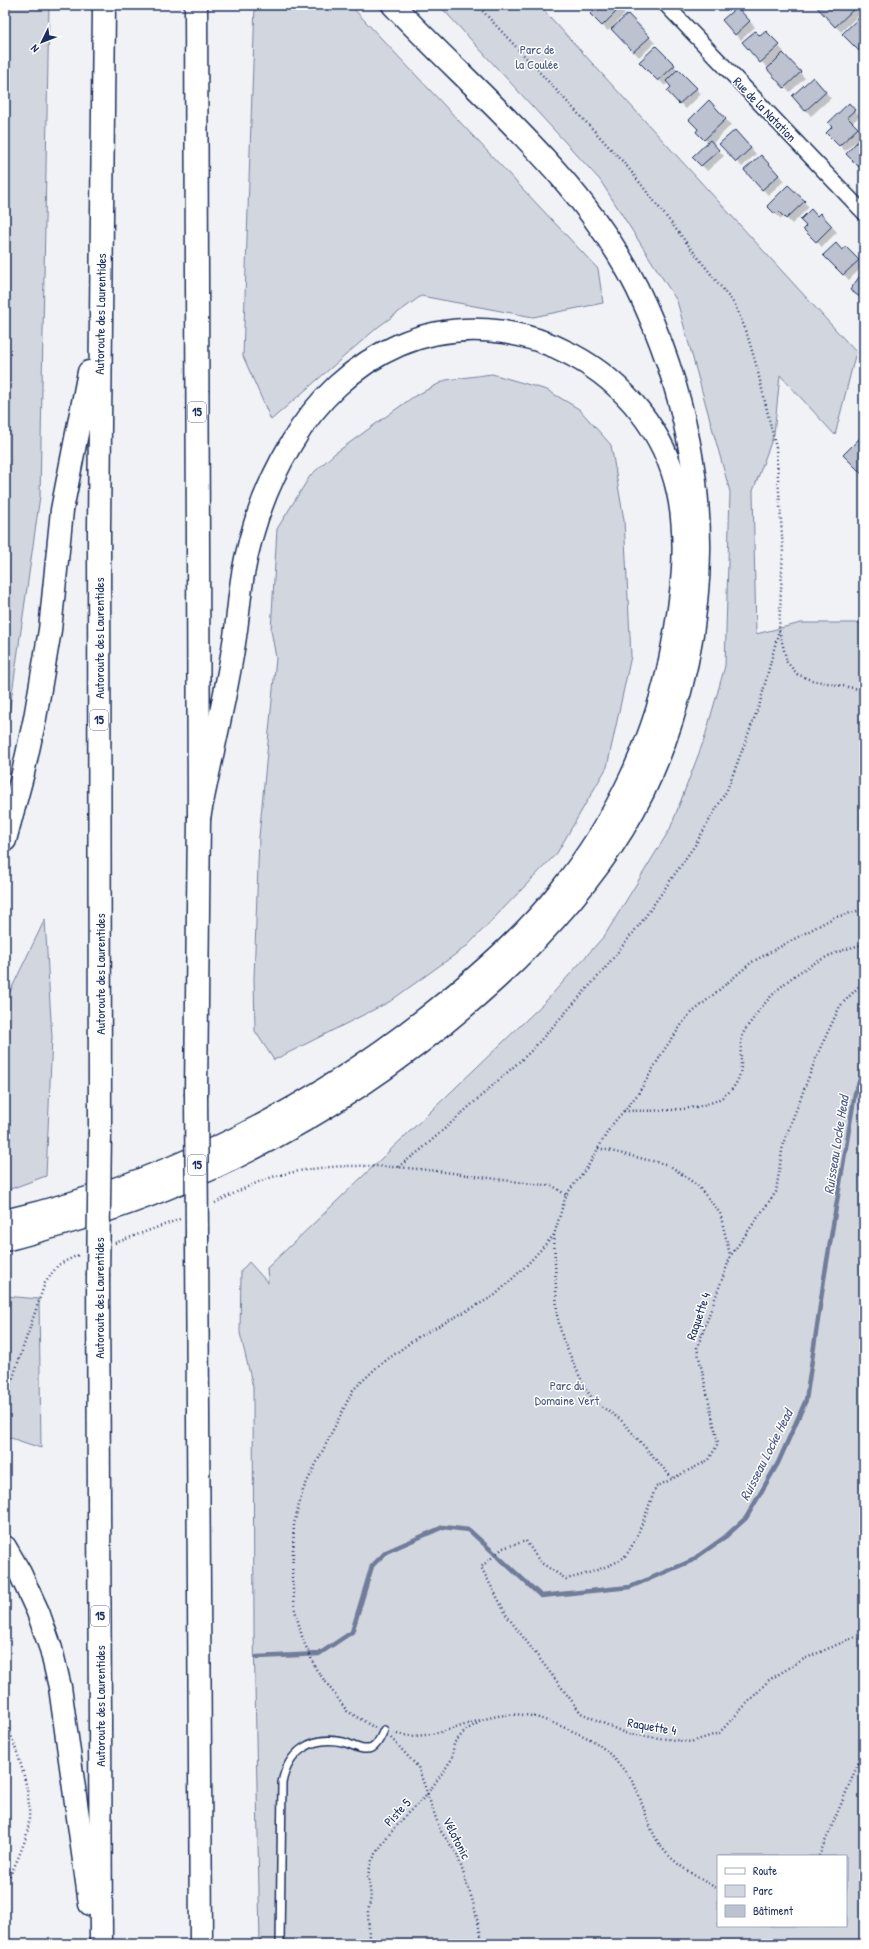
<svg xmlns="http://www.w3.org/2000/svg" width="869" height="1949" font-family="'Patrick Hand',sans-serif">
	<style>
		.green { fill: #d2d6df; stroke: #76829e; fill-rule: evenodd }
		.shadow { fill: #0003 }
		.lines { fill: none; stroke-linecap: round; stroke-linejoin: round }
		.stream { stroke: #707c9a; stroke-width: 4.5 }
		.building { fill: #bcc2d0; stroke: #1b2f5e }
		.service-casing { stroke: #1b2f5e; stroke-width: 10 }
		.minor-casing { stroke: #1b2f5e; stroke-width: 17 }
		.motorway-casing { stroke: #1b2f5e; stroke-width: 25 }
		.path { stroke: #1b2f5e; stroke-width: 2.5; stroke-dasharray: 1 3; stroke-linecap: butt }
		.service { stroke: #fff; stroke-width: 7 }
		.minor { stroke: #fff; stroke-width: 14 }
		.motorway { stroke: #fff; stroke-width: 22 }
		.motorway-bridge-casing { stroke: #1b2f5e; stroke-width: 25; stroke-linecap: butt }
		.motorway-bridge { stroke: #fff; stroke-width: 22 }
		.labels { text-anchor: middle; stroke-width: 3; stroke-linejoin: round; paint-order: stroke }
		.shield { fill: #fff; stroke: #5f6d8e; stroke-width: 1 }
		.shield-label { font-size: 12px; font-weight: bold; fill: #1b2f5e }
		.park-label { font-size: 13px; fill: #49597e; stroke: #fff }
		.street-label { font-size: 13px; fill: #1b2f5e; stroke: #fff }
		.water-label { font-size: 14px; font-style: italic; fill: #4c5c81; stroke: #fff }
	</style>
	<rect width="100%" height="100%" fill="#f1f2f5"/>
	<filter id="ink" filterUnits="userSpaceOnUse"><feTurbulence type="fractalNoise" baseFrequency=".025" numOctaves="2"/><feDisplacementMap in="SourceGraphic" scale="8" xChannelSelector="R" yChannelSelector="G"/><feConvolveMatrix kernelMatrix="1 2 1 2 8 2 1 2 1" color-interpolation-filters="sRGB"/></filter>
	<g filter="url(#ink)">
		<!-- green -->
		<g class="green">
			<path d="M 5,5 L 49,5 L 40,496 L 5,743 Z"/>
			<path d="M 255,5 L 350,5 L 598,269 L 603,303 L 533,317 L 421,296 L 378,327 L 271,420 L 243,356 Z"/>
			<path d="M 439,5 L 539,5 L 856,352 L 835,435 L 780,375 L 774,434 L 753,491 L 756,634 L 801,623 L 864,623 L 864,1944 L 260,1944 L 254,1632 L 253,1387 L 240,1333 L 241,1271 L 249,1262 L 268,1283 L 267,1268 L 546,1001 L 605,935 L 670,829 L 704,740 L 725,666 L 730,492 L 677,301 L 600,180 ZM 718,1856 L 846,1856 L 846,1926 L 718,1926 Z"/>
			<path d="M 492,374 L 547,390 L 579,409 L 611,445 L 624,520 L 631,656 L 607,767 L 557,853 L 467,946 L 389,1002 L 274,1060 L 255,1031 L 254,978 L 259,837 L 276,658 L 271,630 L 277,529 L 310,476 L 334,454 L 413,397 L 446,380 Z"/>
			<path d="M 45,919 L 52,1037 L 46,1176 L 5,1191 L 5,1002 Z"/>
			<path d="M 5,1296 L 39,1299 L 41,1448 L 5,1436 Z"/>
		</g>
		<!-- shadow -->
		<g class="shadow">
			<path d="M 591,5 L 617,5 L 625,14 L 608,31 L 591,14 L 596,10 Z"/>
			<path d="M 709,5 L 717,5 L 713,9 Z"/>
			<path d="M 816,5 L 852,5 L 860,14 L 841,32 Z"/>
			<path d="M 743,14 L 755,27 L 741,40 L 723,20 Z"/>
			<path d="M 634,21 L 655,43 L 639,57 L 613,29 Z"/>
			<path d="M 864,21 L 864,55 L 844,34 Z"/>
			<path d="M 760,37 L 772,38 L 784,52 L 782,54 L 805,78 L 790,92 L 744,43 Z"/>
			<path d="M 656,47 L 701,94 L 686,109 L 668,91 L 673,87 L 668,82 L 665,86 L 641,62 Z"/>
			<path d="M 818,84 L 831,98 L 811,116 L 806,110 Z"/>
			<path d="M 709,102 L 731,125 L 712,144 L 724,156 L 707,171 L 694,157 L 709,143 L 697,132 Z"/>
			<path d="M 849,105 L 860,116 L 852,123 L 863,135 L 845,151 L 828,133 Z"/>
			<path d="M 741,137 L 756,154 L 742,167 L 736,161 Z"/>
			<path d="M 767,162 L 784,181 L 768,195 L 745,170 Z"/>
			<path d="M 788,186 L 809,207 L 792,224 L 784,216 L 781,219 L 768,206 Z"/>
			<path d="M 820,214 L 837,232 L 822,247 L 804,229 Z"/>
			<path d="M 846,248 L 863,266 L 849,280 L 825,255 L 842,251 Z"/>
		</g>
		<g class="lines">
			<!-- stream -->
			<path class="stream" d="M 257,1657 L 319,1654 L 352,1632 L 372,1566 L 386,1552 L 443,1527 L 469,1530 L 541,1596 L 630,1587 L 691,1561 L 725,1537 L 746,1518 L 778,1463 L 806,1400 L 824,1279 L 855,1093 L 864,1069"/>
		</g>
		<!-- building -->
		<g class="building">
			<path d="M 590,5 L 618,5 L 620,8 L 602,26 L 590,14 L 594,10 Z"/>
			<path d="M 815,5 L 852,5 L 855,8 L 835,27 Z"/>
			<path d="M 737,7 L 750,21 L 735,35 L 722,20 Z"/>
			<path d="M 628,14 L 650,37 L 633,52 L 611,29 Z"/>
			<path d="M 861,16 L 864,19 L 864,47 L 859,51 L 842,34 Z"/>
			<path d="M 755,31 L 760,36 L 766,31 L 780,45 L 760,63 L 742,42 Z"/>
			<path d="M 656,46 L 675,65 L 658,81 L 639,62 Z"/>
			<path d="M 783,53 L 801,72 L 784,88 L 767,69 Z"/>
			<path d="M 678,69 L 697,88 L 679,104 L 667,91 L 671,87 L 666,81 Z"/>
			<path d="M 813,77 L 826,92 L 805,111 L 792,96 Z"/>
			<path d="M 709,100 L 726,119 L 704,140 L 696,132 L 698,129 L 689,120 Z"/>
			<path d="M 849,103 L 855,110 L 847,117 L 858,128 L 839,146 L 826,133 L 832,127 L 828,123 Z"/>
			<path d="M 735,130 L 751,148 L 736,162 L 719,144 Z"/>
			<path d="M 862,136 L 864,138 L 864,172 L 846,154 Z"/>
			<path d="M 710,140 L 719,150 L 701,166 L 692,157 Z"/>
			<path d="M 761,155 L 779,175 L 762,190 L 744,170 Z"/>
			<path d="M 788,185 L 805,201 L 786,219 L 778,211 L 775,214 L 767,206 Z"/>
			<path d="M 811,209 L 817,216 L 820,213 L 832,226 L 816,242 L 803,229 L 806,226 L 800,220 Z"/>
			<path d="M 836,243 L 842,250 L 846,247 L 859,260 L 843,275 L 823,255 Z"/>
			<path d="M 864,270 L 864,300 L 850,290 Z"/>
			<path d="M 861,437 L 864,440 L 864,472 L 862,474 L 843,455 Z"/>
		</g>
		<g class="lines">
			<defs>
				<path id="service" d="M 280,1944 L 282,1783 C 288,1752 311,1735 343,1742 C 352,1744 361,1752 372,1748 C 378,1745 381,1736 384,1730"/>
				<path id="minor" d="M 666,5 L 864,213"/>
				<g id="motorway">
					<path d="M 196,5 L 199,818 L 196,1093"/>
					<path d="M 5,840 L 23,773 L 35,718 L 50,630 L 62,510 L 89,372"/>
					<path d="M 100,1132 L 99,529 L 104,5"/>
					<path d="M 5,1221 C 168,1183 317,1108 446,1002 C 487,968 528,932 560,891 C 616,821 656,738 672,650 C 682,599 689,543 678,492 C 652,371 514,296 399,345 C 353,365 316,401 291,444 C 267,484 251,528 243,574 C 239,597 238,620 234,643 C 225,702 210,760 199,818"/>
					<path d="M 197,1238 L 201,1944"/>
					<path d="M 5,1240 C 60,1225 115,1210 167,1188 C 289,1138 400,1067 497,978 C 545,933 589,885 623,829 C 664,761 688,681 696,603 C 708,497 684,384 637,288 C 581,176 477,94 393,5"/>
					<path d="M 98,1276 L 101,1944"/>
					<path d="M 5,1547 L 20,1573 L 38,1612 L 51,1649 L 60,1687 L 90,1904"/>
				</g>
			</defs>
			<!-- service casing -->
			<use href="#service" class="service-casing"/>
			<!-- minor casing -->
			<use href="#minor" class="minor-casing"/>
			<!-- motorway casing -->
			<use href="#motorway" class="motorway-casing"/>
			<!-- path -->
			<g class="path">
				<path d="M 477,5 L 626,165 L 735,305 L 746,331 L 756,364 L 776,448 L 783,550 L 779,630 L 787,662 L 797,674 L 811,680 L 864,690"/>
				<path d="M 864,981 L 840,1006 L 818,1053 L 783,1144 L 776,1192 L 731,1255 L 697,1348 L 718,1443 L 709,1460 L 656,1487 C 648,1506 637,1544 624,1557 C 616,1565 578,1577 566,1579 L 540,1562 L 526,1541 L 503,1548 L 481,1567 L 507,1616 L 581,1713 L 627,1734 L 691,1742 L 719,1733 L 769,1680 L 804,1659 L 864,1633"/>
				<path d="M 624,1111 C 653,1110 708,1114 730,1091 C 749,1071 736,1055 743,1034 C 745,1029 750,1023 753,1019 C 779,980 819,955 864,944"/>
				<path d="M 598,1148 L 669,1165 L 698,1186 L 720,1213 L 730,1255"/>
				<path d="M 398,1167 L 422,1149 L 530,1052 L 602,972 L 643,920 L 695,845 L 727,790 L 760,703 L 779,630"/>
				<path d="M 215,1203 C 235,1193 255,1182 276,1176 C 368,1152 461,1177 553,1186 L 566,1195"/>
				<path d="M 554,1235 L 557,1315 L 563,1340 L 585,1388 L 595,1402 L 621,1420 L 672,1478"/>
				<path d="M 115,1243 L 180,1219"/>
				<path d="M 5,1401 L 45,1283 L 58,1265 L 80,1254"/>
				<path d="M 5,1718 C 17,1754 37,1798 26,1837 C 21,1853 13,1870 5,1885"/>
				<path d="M 375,1728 L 347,1711 L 316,1669 L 303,1640 L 295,1610 L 292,1579 L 294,1524 L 303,1490 L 353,1390 L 377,1367 L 418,1337 L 494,1296 L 526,1266 L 554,1235 L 566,1195 L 588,1166 L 611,1126 L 638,1094 L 664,1050 L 687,1017 L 752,962 L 833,918 L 864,909"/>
				<path d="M 393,1733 C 444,1747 486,1702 539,1718 C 551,1722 584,1735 595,1742 C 608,1750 626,1771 634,1784 C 643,1802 649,1830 660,1845 C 675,1866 697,1877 718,1889"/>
				<path d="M 391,1738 L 418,1767 L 440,1830 L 457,1854 L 473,1902 L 483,1944"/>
				<path d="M 819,1856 L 864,1750"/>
				<path d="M 367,1944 L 369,1935 L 368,1912 L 371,1897 L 368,1875 L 372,1860 L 387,1837 L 408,1813 L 426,1796 L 452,1759 L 454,1743 L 466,1730 L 483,1720"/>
			</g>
			<!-- service -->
			<use href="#service" class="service"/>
			<!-- minor -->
			<use href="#minor" class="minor"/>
			<!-- motorway -->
			<use href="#motorway" class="motorway"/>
			<defs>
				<g id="motorway-bridge">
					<path d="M 196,1093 L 197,1238"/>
					<path d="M 98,1276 L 100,1132"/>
				</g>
			</defs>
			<!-- motorway-bridge casing -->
			<use href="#motorway-bridge" class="motorway-bridge-casing"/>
			<!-- motorway-bridge -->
			<use href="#motorway-bridge" class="motorway-bridge"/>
		</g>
	</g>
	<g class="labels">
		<!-- shield labels -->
		<g class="shield">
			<rect x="188" y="402" width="18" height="20" rx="3"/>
			<rect x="90" y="710" width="18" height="20" rx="3"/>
			<rect x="188" y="1155" width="18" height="20" rx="3"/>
			<rect x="91" y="1606" width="18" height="20" rx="3"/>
		</g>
		<g class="shield-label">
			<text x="197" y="416">15</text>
			<text x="99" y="724">15</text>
			<text x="197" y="1169">15</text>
			<text x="100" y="1620">15</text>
		</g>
		<!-- park labels -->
		<g class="park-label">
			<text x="537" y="54">Parc de<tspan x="537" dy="15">la Coulée</tspan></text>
			<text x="567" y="1390">Parc du<tspan x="567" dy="15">Domaine Vert</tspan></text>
		</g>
		<!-- street labels -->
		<g class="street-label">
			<text transform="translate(765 109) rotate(46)" y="5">Rue de la Natation</text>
			<text transform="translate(100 314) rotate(-89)" y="5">Autoroute des Laurentides</text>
			<text transform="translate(99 638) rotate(-90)" y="5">Autoroute des Laurentides</text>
			<text transform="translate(100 974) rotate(-90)" y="5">Autoroute des Laurentides</text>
			<text transform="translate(99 1298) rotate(-90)" y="5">Autoroute des Laurentides</text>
			<text transform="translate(698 1316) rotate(-71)" y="5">Raquette 4</text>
			<text transform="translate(100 1706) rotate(-90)" y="5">Autoroute des Laurentides</text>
			<text transform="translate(652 1726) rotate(10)" y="5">Raquette 4</text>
			<text transform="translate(397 1812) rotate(-47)" y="5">Piste 5</text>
			<text transform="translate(457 1838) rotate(63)" y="5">Vélotonic</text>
		</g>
		<!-- water labels -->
		<g class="water-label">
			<text transform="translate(836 1145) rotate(-81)" y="5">Ruisseau Locke Head</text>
			<text transform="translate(766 1455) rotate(-63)" y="5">Ruisseau Locke Head</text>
		</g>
	</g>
	<!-- margin -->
	<rect width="869" height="1949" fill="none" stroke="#fff" stroke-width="20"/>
	<rect x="10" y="10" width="849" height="1929" fill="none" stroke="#1b2f5e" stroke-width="1.5" filter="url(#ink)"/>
	<!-- legend -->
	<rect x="717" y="1855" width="130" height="72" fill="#ffffff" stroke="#a4acbf"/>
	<rect x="725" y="1868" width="20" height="6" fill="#ffffff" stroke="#a4acbf"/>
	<text x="753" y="1875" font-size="12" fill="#1b2f5e">Route</text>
	<rect x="725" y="1885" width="20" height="12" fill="#d2d6df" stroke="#a4acbf"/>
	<text x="753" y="1895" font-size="12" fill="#1b2f5e">Parc</text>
	<rect x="725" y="1905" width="20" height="12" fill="#bcc2d0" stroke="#a4acbf"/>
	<text x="753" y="1915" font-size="12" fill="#1b2f5e">Bâtiment</text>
	<!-- north arrow -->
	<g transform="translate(42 42) rotate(227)" stroke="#ffffff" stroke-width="3" paint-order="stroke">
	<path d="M0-3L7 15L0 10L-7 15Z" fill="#1b2f5e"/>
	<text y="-6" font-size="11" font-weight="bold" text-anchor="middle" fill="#1b2f5e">N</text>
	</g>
</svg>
